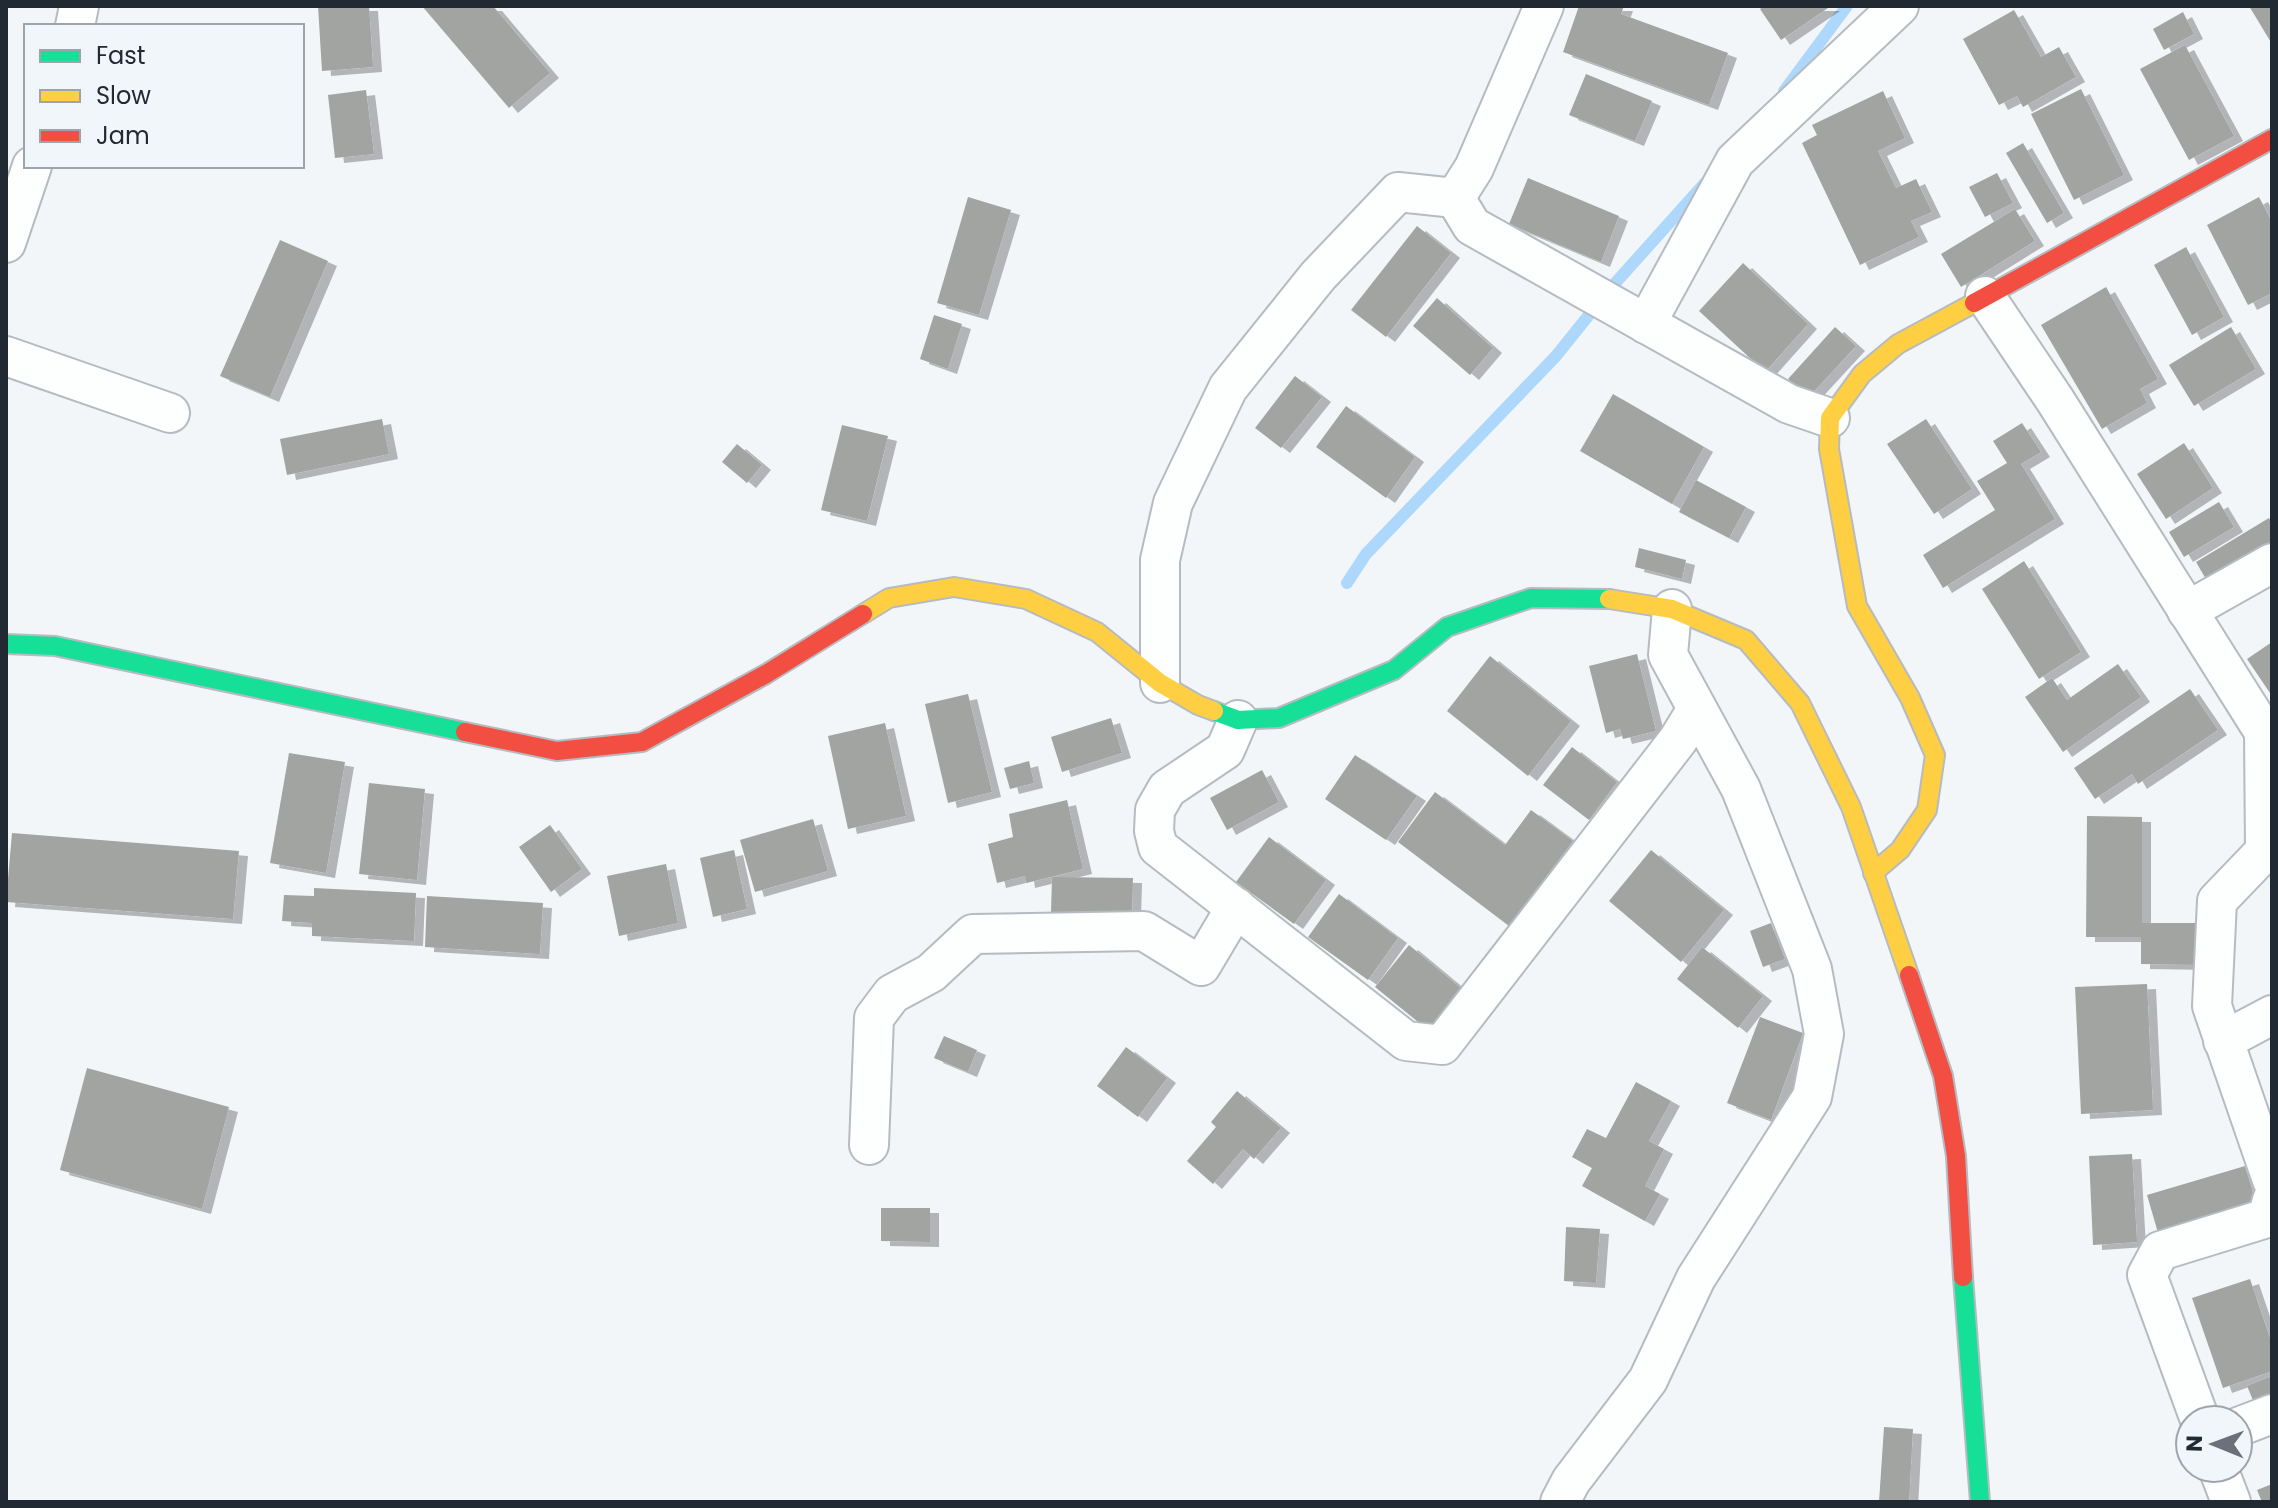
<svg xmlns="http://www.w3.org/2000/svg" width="2278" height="1508" font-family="Poppins,sans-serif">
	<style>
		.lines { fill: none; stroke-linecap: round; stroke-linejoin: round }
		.stream { stroke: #aed8fb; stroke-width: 12 }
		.building { fill: #a1a4a0; filter: url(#shadow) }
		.street-casing { stroke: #b5bbc0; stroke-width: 42 }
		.fast-casing { stroke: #b5bbc0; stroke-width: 22 }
		.slow-casing { stroke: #b5bbc0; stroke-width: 22 }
		.jam-casing { stroke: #b5bbc0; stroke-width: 22 }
		.street { stroke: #fdfefe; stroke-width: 38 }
		.fast { stroke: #16e098; stroke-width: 18 }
		.slow { stroke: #ffcf43; stroke-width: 18 }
		.jam { stroke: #f24e42; stroke-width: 18 }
	</style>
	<defs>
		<filter id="shadow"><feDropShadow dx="9" dy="5" stdDeviation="0" flood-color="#0004"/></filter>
	</defs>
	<rect width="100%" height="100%" fill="#f3f6f9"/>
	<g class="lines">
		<!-- stream -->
		<g class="stream">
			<path d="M 1784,91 L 1847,6"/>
			<path d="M 1347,583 L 1366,554 L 1556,356 L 1609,290 L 1705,183"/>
		</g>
	</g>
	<!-- building -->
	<g class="building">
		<path d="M 318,6 L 369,6 L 373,67 L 322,71 Z"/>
		<path d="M 422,6 L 493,6 L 550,73 L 509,108 Z"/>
		<path d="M 1579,6 L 1624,6 L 1621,14 L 1728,53 L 1709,105 L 1563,52 Z"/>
		<path d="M 1764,6 L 1831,6 L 1781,40 L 1760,9 Z"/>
		<path d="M 2249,6 L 2272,6 L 2272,44 Z"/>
		<path d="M 2014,10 L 2041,57 L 2059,47 L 2076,77 L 2023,107 L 2017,96 L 1999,105 L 1963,39 Z"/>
		<path d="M 2183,12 L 2194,34 L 2164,50 L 2153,29 Z"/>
		<path d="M 2185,45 L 2234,136 L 2189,160 L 2140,69 Z"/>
		<path d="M 1586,74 L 1652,101 L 1635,141 L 1569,115 Z"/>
		<path d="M 2081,89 L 2124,175 L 2074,200 L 2031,114 Z"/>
		<path d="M 366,90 L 374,154 L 335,158 L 328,95 Z"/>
		<path d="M 1883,91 L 1905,138 L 1878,151 L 1896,188 L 1916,179 L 1932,212 L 1911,221 L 1919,237 L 1860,265 L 1802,143 L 1817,135 L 1812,125 Z"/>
		<path d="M 2023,143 L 2064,213 L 2047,223 L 2006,153 Z"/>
		<path d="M 1997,173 L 2013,203 L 1985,217 L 1969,187 Z"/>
		<path d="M 1528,178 L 1619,216 L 1601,262 L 1509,224 Z"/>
		<path d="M 968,197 L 1011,210 L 979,315 L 937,303 Z"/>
		<path d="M 2259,197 L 2272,222 L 2272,293 L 2248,305 L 2207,225 Z"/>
		<path d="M 2015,209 L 2035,241 L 1961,287 L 1941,254 Z"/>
		<path d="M 1417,226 L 1451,253 L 1386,337 L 1351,310 Z"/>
		<path d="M 280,240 L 328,261 L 270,397 L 220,376 Z"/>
		<path d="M 2186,247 L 2224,317 L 2192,335 L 2154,265 Z"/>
		<path d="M 1743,263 L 1808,324 L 1765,372 L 1699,311 Z"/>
		<path d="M 2106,287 L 2158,379 L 2140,389 L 2147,403 L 2102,429 L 2041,325 Z"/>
		<path d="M 1437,298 L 1493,348 L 1470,375 L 1413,326 Z"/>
		<path d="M 934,315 L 962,324 L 948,369 L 920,359 Z"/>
		<path d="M 1835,327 L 1856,346 L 1808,398 L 1788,379 Z"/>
		<path d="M 2231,327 L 2256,369 L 2194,406 L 2169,365 Z"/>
		<path d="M 1295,376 L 1322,397 L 1281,448 L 1255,428 Z"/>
		<path d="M 1613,394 L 1704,447 L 1672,504 L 1580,451 Z"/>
		<path d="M 1346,406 L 1415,457 L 1386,498 L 1316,447 Z"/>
		<path d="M 382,419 L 389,454 L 287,475 L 280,439 Z"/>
		<path d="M 1926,419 L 1972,489 L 1934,514 L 1887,444 Z"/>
		<path d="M 2022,423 L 2041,452 L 2021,464 L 2055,519 L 1943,588 L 1923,555 L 1995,510 L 1977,481 L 2007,463 L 1993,441 Z"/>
		<path d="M 842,425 L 888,436 L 867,521 L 821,510 Z"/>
		<path d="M 2184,443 L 2213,488 L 2166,519 L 2137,474 Z"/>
		<path d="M 737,444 L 762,465 L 747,483 L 722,462 Z"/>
		<path d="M 1696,480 L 1746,507 L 1729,538 L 1679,512 Z"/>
		<path d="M 2219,502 L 2234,527 L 2184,557 L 2169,532 Z"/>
		<path d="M 2269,518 L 2272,523 L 2272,557 L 2214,593 L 2196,562 Z"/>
		<path d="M 1639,548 L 1686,560 L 1682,579 L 1635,567 Z"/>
		<path d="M 2024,561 L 2081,652 L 2039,679 L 1982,589 Z"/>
		<path d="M 2272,642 L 2272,696 L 2247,659 Z"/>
		<path d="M 1637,654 L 1656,731 L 1623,739 L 1620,729 L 1606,733 L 1589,666 Z"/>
		<path d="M 1490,656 L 1571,721 L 1528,776 L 1447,711 Z"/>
		<path d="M 2118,664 L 2141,697 L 2063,752 L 2025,697 L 2052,678 L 2067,700 Z"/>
		<path d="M 2190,689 L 2218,730 L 2138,784 L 2132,774 L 2095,799 L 2074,768 Z"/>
		<path d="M 968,694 L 992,792 L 948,803 L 925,704 Z"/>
		<path d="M 1111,718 L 1122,753 L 1062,772 L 1051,737 Z"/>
		<path d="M 885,723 L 906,816 L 848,829 L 828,736 Z"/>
		<path d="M 1572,747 L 1617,782 L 1589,820 L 1543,785 Z"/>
		<path d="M 289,753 L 345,762 L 326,873 L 270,863 Z"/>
		<path d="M 1355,755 L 1417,796 L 1386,840 L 1325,799 Z"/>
		<path d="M 1029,761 L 1034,783 L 1010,789 L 1004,768 Z"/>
		<path d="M 1262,770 L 1279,802 L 1227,830 L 1210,798 Z"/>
		<path d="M 369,783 L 425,789 L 417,880 L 359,874 Z"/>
		<path d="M 1435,792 L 1505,845 L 1531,810 L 1573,841 L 1509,926 L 1398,842 Z"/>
		<path d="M 1067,800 L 1083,869 L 1026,883 L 1025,876 L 997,883 L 988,844 L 1013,837 L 1009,814 Z"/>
		<path d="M 2087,816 L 2142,817 L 2142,923 L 2202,923 L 2202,965 L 2141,964 L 2141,937 L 2086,937 Z"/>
		<path d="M 813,819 L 828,871 L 755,892 L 740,840 Z"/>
		<path d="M 550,825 L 582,869 L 551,892 L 519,847 Z"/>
		<path d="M 12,833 L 239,851 L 233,919 L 6,902 Z"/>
		<path d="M 1269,837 L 1326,880 L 1294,924 L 1236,882 Z"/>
		<path d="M 734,850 L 747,909 L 713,917 L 700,858 Z"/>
		<path d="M 1651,850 L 1724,910 L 1681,962 L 1609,901 Z"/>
		<path d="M 666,864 L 678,923 L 619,936 L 607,876 Z"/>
		<path d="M 1052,877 L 1133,878 L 1132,914 L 1051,913 Z"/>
		<path d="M 314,888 L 416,893 L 414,941 L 312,936 L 312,923 L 282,921 L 284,895 L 314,896 Z"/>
		<path d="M 1339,894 L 1398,938 L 1368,980 L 1308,937 Z"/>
		<path d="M 427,896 L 543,903 L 540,954 L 425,947 Z"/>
		<path d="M 1771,923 L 1785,959 L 1763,967 L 1750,931 Z"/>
		<path d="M 1409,945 L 1462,989 L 1428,1030 L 1375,987 Z"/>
		<path d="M 1702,947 L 1763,996 L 1738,1028 L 1677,979 Z"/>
		<path d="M 2147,984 L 2153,1110 L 2081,1114 L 2075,987 Z"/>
		<path d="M 1760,1017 L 1803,1033 L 1771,1120 L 1727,1103 Z"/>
		<path d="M 944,1036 L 977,1050 L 968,1072 L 934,1058 Z"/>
		<path d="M 1126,1047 L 1167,1078 L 1138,1117 L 1097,1086 Z"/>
		<path d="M 87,1068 L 229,1107 L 202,1209 L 60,1170 Z"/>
		<path d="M 1636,1082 L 1671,1101 L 1649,1141 L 1664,1149 L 1645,1186 L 1660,1194 L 1645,1221 L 1582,1186 L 1592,1168 L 1572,1157 L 1587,1129 L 1606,1138 Z"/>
		<path d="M 1237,1091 L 1281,1128 L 1254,1159 L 1243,1149 L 1213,1184 L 1187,1161 L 1216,1127 L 1211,1122 Z"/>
		<path d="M 2132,1154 L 2137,1242 L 2093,1245 L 2089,1156 Z"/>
		<path d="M 2245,1166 L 2259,1213 L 2161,1243 L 2147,1195 Z"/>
		<path d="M 881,1208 L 930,1208 L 930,1242 L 881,1241 Z"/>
		<path d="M 1566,1227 L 1600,1229 L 1596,1283 L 1564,1281 Z"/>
		<path d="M 2250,1279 L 2272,1344 L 2272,1371 L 2223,1388 L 2192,1298 Z"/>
		<path d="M 2272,1376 L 2272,1421 L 2263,1424 L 2247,1386 Z"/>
		<path d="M 1884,1427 L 1913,1429 L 1909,1502 L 1879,1502 Z"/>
		<path d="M 2272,1484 L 2272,1502 L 2262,1502 L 2257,1490 Z"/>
	</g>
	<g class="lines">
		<defs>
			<g id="street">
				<path d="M 75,26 L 79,6"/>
				<path d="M 1455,198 L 1472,226 L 1789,404 L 1830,418"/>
				<path d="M 1455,198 L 1474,168 L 1544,6"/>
				<path d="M 6,243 L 32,166"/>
				<path d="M 1985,296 L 2055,400 L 2264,732 L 2265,851 L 2217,901 L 2212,1006 L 2272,1180"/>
				<path d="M 1646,324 L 1735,161 L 1899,6"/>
				<path d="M 6,356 L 170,413"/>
				<path d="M 2187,611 L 2272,563"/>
				<path d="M 1160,683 L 1160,560 L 1173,503 L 1228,388 L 1318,276 L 1398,192 L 1455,198"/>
				<path d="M 1238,720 L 1225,750 L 1167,789 L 1155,810 L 1154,831 L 1158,847 L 1406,1041 L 1442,1045 L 1678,740 L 1697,709"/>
				<path d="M 2223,1041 L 2272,1015"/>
				<path d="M 869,1145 L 874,1018 L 892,994 L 931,973 L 973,934 L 1144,931 L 1201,966 L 1236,907"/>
				<path d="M 2200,1420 L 2147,1275 L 2160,1251 L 2267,1218 L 2272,1200"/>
				<path d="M 2238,1427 L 2272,1414"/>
				<path d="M 2218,1468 L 2231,1502"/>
				<path d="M 1560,1502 L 1571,1481 L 1648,1380 L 1696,1278 L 1812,1097 L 1824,1034 L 1812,969 L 1741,789 L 1668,655 L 1672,609"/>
			</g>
			<g id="fast">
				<path d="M 6,644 L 55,646 L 465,732"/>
				<path d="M 1214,711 L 1238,720 L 1279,718 L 1394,670 L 1447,627 L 1531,598 L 1609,599"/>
				<path d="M 1963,1277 L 1980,1502"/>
			</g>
			<g id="slow">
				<path d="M 1609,599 L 1672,609 L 1746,640 L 1800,703 L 1851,807 L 1909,975"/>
				<path d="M 863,614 L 889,598 L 954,587 L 1026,599 L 1097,632 L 1160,683 L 1198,705 L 1214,711"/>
				<path d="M 1873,873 L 1900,850 L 1927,810 L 1935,755 L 1910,698 L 1857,606 L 1829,449 L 1830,418 L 1862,374 L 1898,344 L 1974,303"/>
			</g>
			<g id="jam">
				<path d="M 1974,303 L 2272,139"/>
				<path d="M 465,732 L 557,751 L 642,742 L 766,674 L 863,614"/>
				<path d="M 1909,975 L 1943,1076 L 1956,1156 L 1963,1277"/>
			</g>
		</defs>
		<!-- street casing -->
		<use href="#street" class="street-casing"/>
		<!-- fast casing -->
		<use href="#fast" class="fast-casing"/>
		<!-- slow casing -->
		<use href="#slow" class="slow-casing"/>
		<!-- jam casing -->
		<use href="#jam" class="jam-casing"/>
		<!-- street -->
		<use href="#street" class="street"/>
		<!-- fast -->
		<use href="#fast" class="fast"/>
		<!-- slow -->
		<use href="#slow" class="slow"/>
		<!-- jam -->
		<use href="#jam" class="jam"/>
	</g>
	<!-- border -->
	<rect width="2278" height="1508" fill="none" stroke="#212a33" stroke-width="16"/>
	<!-- legend -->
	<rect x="24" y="24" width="280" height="144" fill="#f1f6fb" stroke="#9ea4ab" stroke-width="2"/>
	<rect x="40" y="50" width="40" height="12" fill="#16e098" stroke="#9ea4ab" stroke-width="2"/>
	<text x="96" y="64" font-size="24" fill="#212a33">Fast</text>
	<rect x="40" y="90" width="40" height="12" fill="#ffcf43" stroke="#9ea4ab" stroke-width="2"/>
	<text x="96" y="104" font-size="24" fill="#212a33">Slow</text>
	<rect x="40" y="130" width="40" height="12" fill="#f24e42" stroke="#9ea4ab" stroke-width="2"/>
	<text x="96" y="144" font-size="24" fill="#212a33">Jam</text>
	<!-- north arrow -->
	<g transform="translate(2214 1444) rotate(271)"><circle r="38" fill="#f1f6fb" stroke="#9ea4ab" stroke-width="2"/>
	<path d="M0-6L14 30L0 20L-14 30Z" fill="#6a7178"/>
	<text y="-12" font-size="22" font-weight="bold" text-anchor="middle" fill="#212a33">N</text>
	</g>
</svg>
